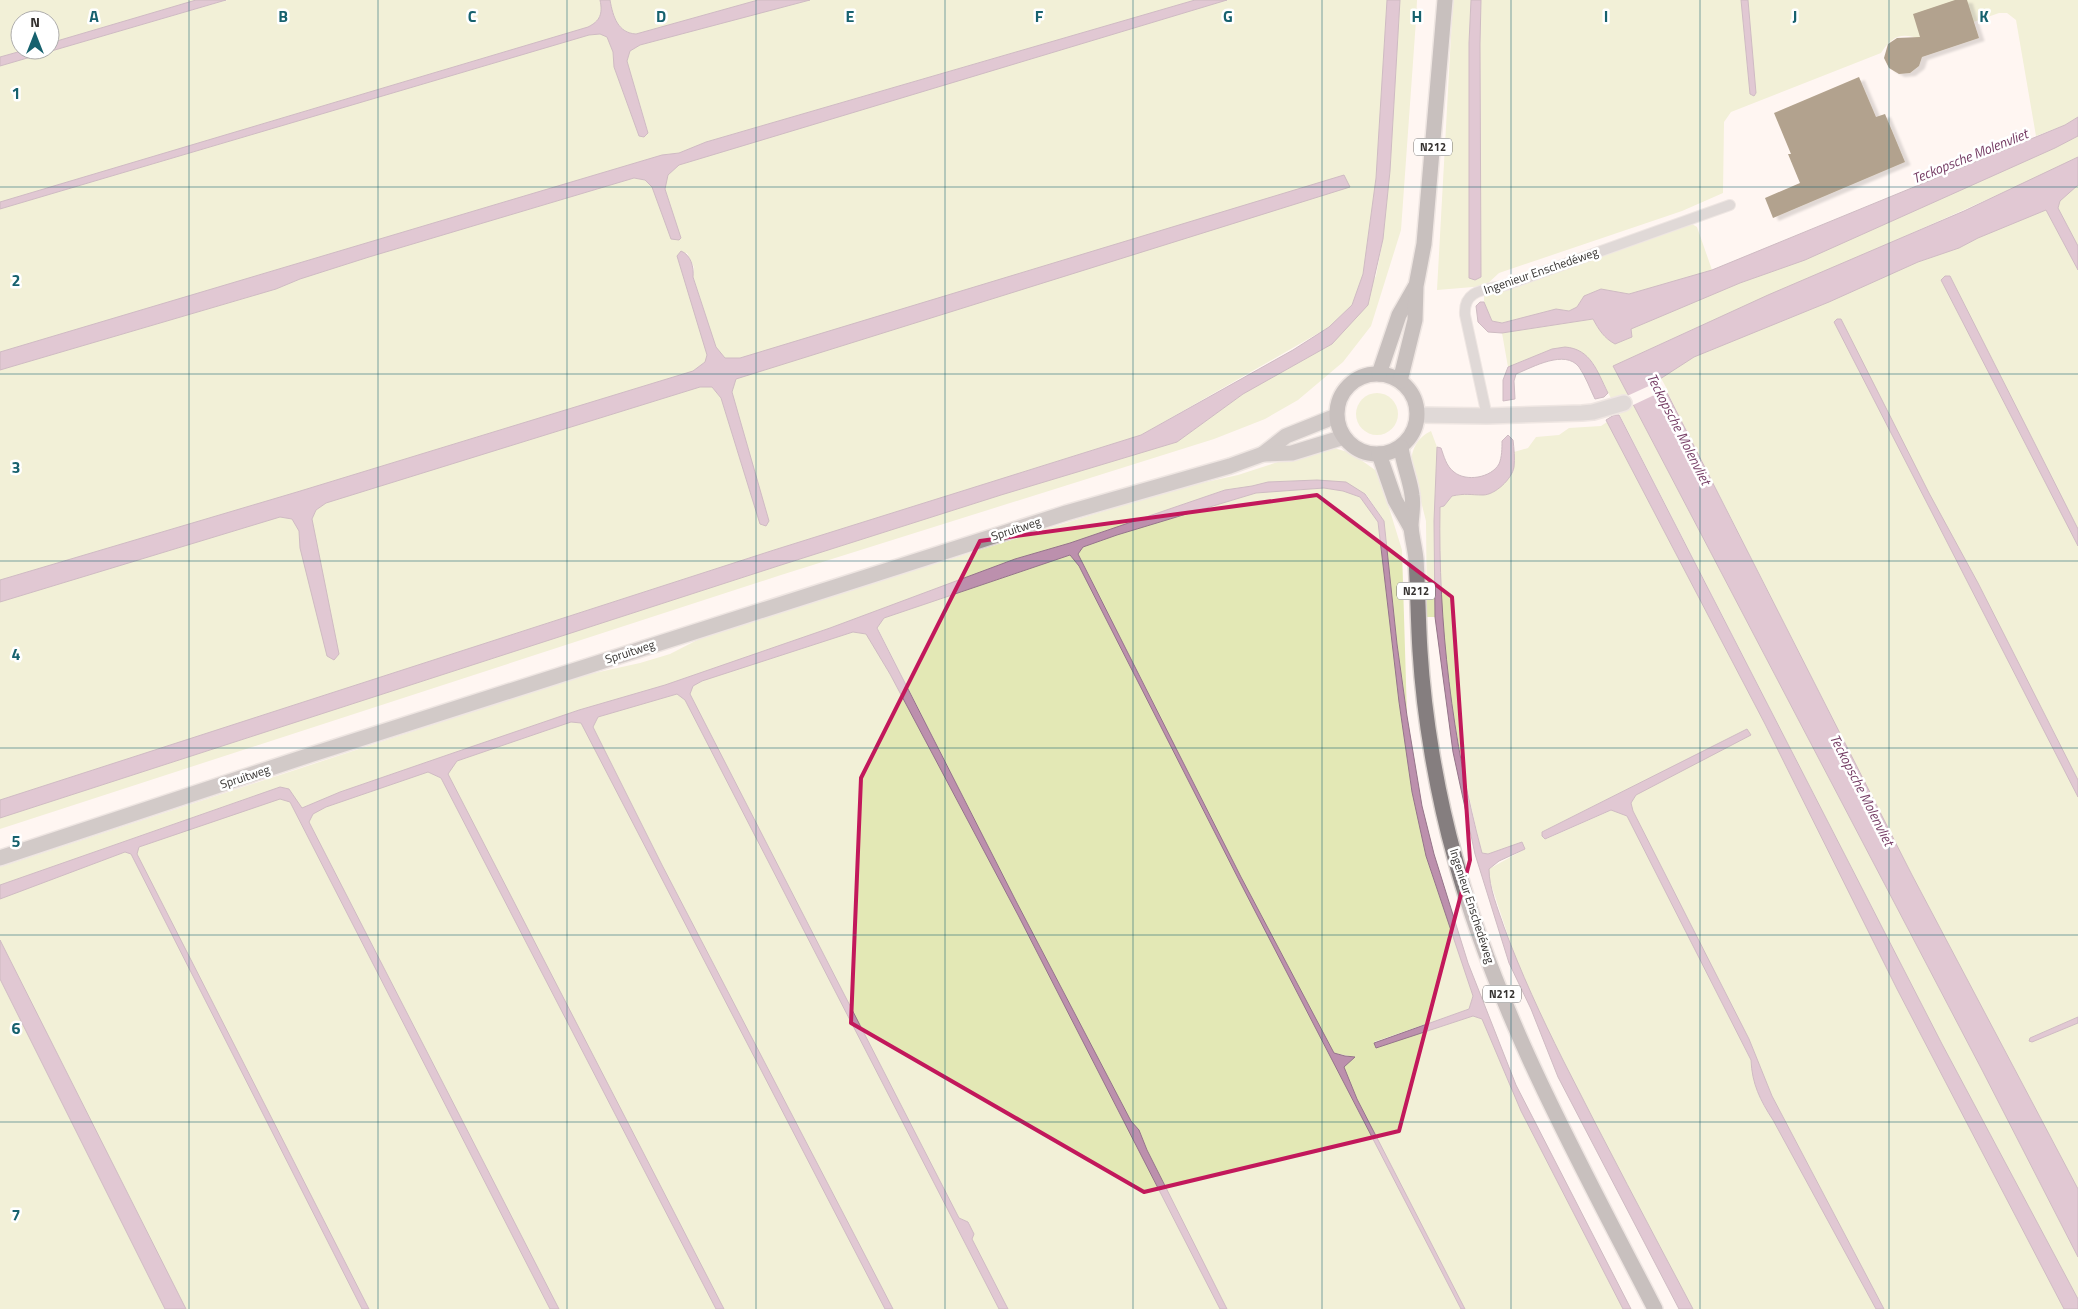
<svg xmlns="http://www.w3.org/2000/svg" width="2078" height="1309" font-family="'Titillium Web',sans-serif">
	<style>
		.green { fill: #e3e8b5 }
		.water { fill: #bc90ad; stroke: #947488 }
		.pier { fill: #fff6f2 }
		.building { fill: #563e13; filter: url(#shadow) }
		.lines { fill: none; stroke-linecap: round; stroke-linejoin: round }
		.lane-casing { stroke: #dbd3cf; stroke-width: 12 }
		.street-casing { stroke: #dbd3cf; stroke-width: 18 }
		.secondary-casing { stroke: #dbd3cf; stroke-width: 18 }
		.primary-casing { stroke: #dbd3cf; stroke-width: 18 }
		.lane { stroke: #bab6b6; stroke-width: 10 }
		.street { stroke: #bab6b6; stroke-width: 15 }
		.secondary { stroke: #9b9596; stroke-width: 15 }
		.primary { stroke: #857e7f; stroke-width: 15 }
		.marked { fill: none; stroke: #c2185b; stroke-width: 4; stroke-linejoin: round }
		.grid { fill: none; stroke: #16616e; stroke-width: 1; stroke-opacity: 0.55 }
		.labels { text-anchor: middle; stroke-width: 5; stroke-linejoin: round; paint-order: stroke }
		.shield { fill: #fff; stroke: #72706e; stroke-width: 1 }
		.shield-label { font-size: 11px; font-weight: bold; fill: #353230 }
		.street-label { font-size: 12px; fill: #353230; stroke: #fff }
		.water-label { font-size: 14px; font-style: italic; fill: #753c64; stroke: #fff }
		.grid-label { font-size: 16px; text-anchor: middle; font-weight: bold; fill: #16616e; stroke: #fff; stroke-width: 5; stroke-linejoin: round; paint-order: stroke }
	</style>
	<defs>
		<filter id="shadow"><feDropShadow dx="5.5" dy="3" stdDeviation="1" flood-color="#0004"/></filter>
	</defs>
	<rect width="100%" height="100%" fill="#fff6f2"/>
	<!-- green -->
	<g class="green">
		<path d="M 0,0 L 196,0 L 50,43 L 50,20 L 20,20 L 20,50 L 25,50 L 0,57 Z"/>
		<path d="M 227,0 L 600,0 C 603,14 600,21 588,27 L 0,202 L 0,66 Z"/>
		<path d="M 610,0 L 758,0 L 636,34 C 618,33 613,17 610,0 Z"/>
		<path d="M 810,0 L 1195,0 L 706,142 L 679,153 L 662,155 L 0,352 L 0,209 L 589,35 L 600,34 L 607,36 L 613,52 L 614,67 L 639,136 L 644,137 L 648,132 L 627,61 L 630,51 L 640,45 Z"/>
		<path d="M 1227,0 L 1387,0 L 1376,178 L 1363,274 L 1352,305 L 1329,327 L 1141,435 L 774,550 L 0,800 L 0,602 L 280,517 L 292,519 L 299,531 L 300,548 L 316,510 L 326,503 L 700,387 L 712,387 L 721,398 L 760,524 L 769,521 L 732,392 L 736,379 L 1344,176 L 740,358 L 725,358 L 716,347 L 693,276 L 694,267 L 687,253 L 677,256 L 708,355 L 705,362 L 693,371 L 297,492 L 0,580 L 0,370 L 276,289 L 300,279 L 369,257 L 634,178 L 645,180 L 652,187 L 671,238 L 681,238 L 665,189 L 668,175 L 679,165 Z"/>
		<path d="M 1400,0 L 1417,0 L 1416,20 L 1401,230 L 1371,326 L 1343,362 L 1298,400 L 1265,419 L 1214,439 L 781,575 L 0,829 L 0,818 L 778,566 L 1001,495 L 1177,442 L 1243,394 L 1332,344 L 1376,276 L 1383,239 L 1390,171 Z"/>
		<path d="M 1453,0 L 1471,0 L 1469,43 L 1469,277 L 1475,280 L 1481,277 L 1480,44 L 1481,0 L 1741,0 L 1750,94 L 1754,96 L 1756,93 L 1748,0 L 2078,0 L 2078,117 L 2065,125 L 2036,136 L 2016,20 L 2007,13 L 1999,13 L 1922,40 C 1902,32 1893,35 1881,53 L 1731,112 L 1724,122 L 1723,193 L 1682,211 L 1499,273 L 1485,286 L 1437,290 Z"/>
		<path d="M 2078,136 L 2078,157 L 2073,160 C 1921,232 1765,294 1613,366 L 1981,1068 L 2078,1257 L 2078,1299 L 1942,1044 L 1593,363 L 1552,349 L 1508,367 L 1502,333 L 1593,319 C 1599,330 1604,338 1615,344 L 1632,337 L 1631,329 L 1740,283 L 1805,260 L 2055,148 Z"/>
		<path d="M 2078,185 L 2078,246 L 2058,208 L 2060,201 Z"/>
		<path d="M 2046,210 L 2078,270 L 2078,529 L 1950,276 L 1945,276 L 1941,280 L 2078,546 L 2078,780 L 1978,583 L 1834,322 L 2078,797 L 2078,1017 L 2030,1038 L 2029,1041 L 2032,1042 L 2078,1023 L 2078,1189 L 1912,875 L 1660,378 L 1694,357 L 1829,302 L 1918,262 L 1959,248 L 1978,238 Z"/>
		<path d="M 1692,224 L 1697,227 L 1712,270 L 1629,294 L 1601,289 L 1584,296 L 1577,307 L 1569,311 L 1556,309 L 1501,323 L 1492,321 L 1484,302 L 1484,295 L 1508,289 Z"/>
		<circle cx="1377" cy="414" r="21"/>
		<path d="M 1607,422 L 1765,724 L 1897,989 L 2064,1309 L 1884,1309 L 1772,1096 L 1749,1039 L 1633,811 L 1631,803 L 1636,795 L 1747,729 L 1542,832 L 1546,839 L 1612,810 L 1627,816 L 1751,1060 C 1752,1084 1760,1101 1773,1120 L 1876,1309 L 1693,1309 L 1602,1137 L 1536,1007 L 1516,960 L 1489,878 L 1489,869 L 1525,849 L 1522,842 L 1488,854 L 1482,853 C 1463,775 1448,696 1442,616 C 1440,585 1440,553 1439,521 L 1440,507 L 1444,506 L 1452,496 L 1468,493 L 1511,475 L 1514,467 L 1514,452 L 1528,448 L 1536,437 L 1559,435 L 1569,428 L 1601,426 Z"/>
		<path d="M 1431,431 L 1437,447 L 1434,521 L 1435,617 L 1427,617 L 1426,521 L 1411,462 C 1412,448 1418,437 1431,431 Z"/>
		<path d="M 1334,448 L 1351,453 L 1378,472 L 1402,550 L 1407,716 L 1397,644 L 1384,521 L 1366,494 L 1331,482 L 1317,480 L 1268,482 L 1252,486 L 1225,490 L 1070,543 L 1015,559 L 830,628 L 665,685 L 579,710 L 456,752 L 340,792 L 302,808 L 289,789 L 280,787 L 0,885 L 0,867 L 581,676 L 640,663 L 670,654 L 707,635 L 1130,503 L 1188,486 L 1238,475 L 1278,462 Z"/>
		<path d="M 1324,488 L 1343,491 L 1360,497 L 1378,522 L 1399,702 L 1412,792 L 1426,856 L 1473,996 L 1469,1009 L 1374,1042 L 1376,1048 L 1473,1016 L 1482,1019 L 1521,1111 L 1623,1309 L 1465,1309 L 1357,1099 L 1344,1067 L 1354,1057 L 1334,1053 L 1241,877 L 1078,554 L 1083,547 L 1117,535 L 1256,493 Z"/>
		<path d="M 1070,555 L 1079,566 L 1241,884 L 1461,1309 L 1227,1309 L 1147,1150 L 1139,1130 L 1131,1121 L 1017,903 L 877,627 L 884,618 Z"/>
		<path d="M 853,632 L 867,634 L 890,674 L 1018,915 L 1220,1309 L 1008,1309 L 972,1239 L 969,1222 L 959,1218 L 690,694 L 693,686 L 702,681 Z"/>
		<path d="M 677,694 L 685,699 L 999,1309 L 893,1309 L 662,865 L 593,727 L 598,717 Z"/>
		<path d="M 571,722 L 581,723 L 604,765 L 885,1309 L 724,1309 L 447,774 L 457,761 Z"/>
		<path d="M 428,772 L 441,778 L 716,1309 L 559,1309 L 309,822 L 313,814 L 326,807 Z"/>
		<path d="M 280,798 L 290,802 L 550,1309 L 369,1309 L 136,854 L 139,847 Z"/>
		<path d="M 125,852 L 131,854 L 362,1309 L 186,1309 L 0,940 L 0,899 Z"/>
		<path d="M 0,979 L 165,1309 L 0,1309 Z"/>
	</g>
	<!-- water -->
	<g class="water">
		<path d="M 196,0 L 226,0 L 0,66 L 0,57 L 25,50 L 50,50 L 50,43 Z"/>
		<path d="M 600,0 L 610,0 C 613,17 618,33 636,34 L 758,0 L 810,0 L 640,45 L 630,51 L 627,61 L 648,133 L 644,137 L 639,136 L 614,67 L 613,52 L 607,37 L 600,34 L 589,35 L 0,209 L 0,202 L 588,27 C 600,21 603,14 600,0 Z"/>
		<path d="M 1195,0 L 1227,0 L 679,165 L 668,175 L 665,189 L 681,238 L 679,240 L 671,239 L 652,187 L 645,180 L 634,178 L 369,257 L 300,279 L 276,289 L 0,370 L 0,352 L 662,155 L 679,153 L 706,142 Z"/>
		<path d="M 1387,0 L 1400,0 L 1390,171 L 1383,239 L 1368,305 L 1332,344 L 1243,394 L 1177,442 L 1001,495 L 778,566 L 0,818 L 0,800 L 774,550 L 1141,435 L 1293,350 L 1329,327 L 1352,305 L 1363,274 L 1376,178 Z"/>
		<path d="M 1471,0 L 1481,0 L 1480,44 L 1481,277 L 1475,280 L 1469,278 L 1469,43 Z"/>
		<path d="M 1741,0 L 1748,0 L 1756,93 L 1754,96 L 1750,94 Z"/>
		<path d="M 2078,117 L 2078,136 L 2055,148 L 1805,260 L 1740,283 L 1631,329 L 1632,337 L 1615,344 C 1604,338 1599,330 1593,319 L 1502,333 L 1488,332 L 1478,322 L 1476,306 L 1480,302 L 1484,302 L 1492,321 L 1502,323 L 1556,309 L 1569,311 L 1577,307 L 1584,296 L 1601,289 L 1629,294 L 1712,270 L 2065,125 Z"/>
		<path d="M 2078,157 L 2078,185 L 2060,201 L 2058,208 L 2078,246 L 2078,270 L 2046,210 L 1978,238 L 1959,248 L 1918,262 L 1829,302 L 1694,357 L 1660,379 L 1912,875 L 2078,1189 L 2078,1257 L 1981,1068 L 1613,366 L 1768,295 L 1964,211 Z"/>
		<path d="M 1344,175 L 1350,187 L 736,379 L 732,392 L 769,521 L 766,526 L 760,524 L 721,398 L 712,387 L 700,387 L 326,503 L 316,510 L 312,519 L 339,654 L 334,660 L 327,656 L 300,548 L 299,531 L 292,519 L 280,517 L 0,602 L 0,580 L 297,492 L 693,371 L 705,362 L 707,355 L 677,256 L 681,251 C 691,255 694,267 693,277 L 716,347 L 725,358 L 740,358 Z"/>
		<path d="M 1945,276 L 1950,276 L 2078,529 L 2078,546 L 1941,280 Z"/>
		<path d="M 1837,319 L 1841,319 L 1929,493 L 1978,583 L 2078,780 L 2078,797 L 1834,322 Z"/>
		<path d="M 1565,347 C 1591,349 1597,371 1608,393 L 1604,397 L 1595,399 C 1590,389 1586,377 1579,367 C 1565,349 1533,367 1516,374 L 1514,381 L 1515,399 L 1503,401 L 1503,380 L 1508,367 L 1552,349 Z"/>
		<path d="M 1614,415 L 1619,415 L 1942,1044 L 2078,1299 L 2078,1309 L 2064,1309 L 1897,989 L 1765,724 L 1607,422 L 1606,420 Z"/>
		<path d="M 1508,435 L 1513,440 C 1514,448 1515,459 1514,467 C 1512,479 1495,495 1483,495 C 1470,495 1466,493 1452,496 L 1444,506 L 1440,507 C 1438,623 1452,741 1482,853 L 1488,854 L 1522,842 L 1525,849 L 1499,861 L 1489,869 C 1489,888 1498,909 1504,927 C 1521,973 1541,1016 1563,1060 C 1605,1143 1649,1226 1693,1309 L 1679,1309 L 1558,1077 L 1531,1009 L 1509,963 L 1475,854 L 1453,752 L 1435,617 L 1434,521 L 1437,447 L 1441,448 C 1444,456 1446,466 1454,472 C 1466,482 1491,478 1499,464 C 1502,457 1502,448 1502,441 Z"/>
		<path d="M 1317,480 L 1346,482 L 1365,494 L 1384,521 L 1397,644 L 1407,716 L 1422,806 L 1434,854 L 1468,963 L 1516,1085 L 1631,1309 L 1623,1309 L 1521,1111 L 1482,1019 L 1473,1016 L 1376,1048 L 1374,1043 L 1469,1009 L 1473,996 L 1426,856 L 1412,792 L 1399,702 L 1378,522 L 1360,497 L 1343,491 L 1324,488 L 1256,493 L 1117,535 L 1083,547 L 1078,554 L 1241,877 L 1334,1053 L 1345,1056 L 1355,1057 L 1344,1067 L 1357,1099 L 1465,1309 L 1461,1309 L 1241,884 L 1079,566 L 1070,555 L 884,618 L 877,628 L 1017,903 L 1131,1121 L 1139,1130 L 1147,1150 L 1227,1309 L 1220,1309 L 1018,915 L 890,674 L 866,634 L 853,632 L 702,681 L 693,686 L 690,694 L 959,1218 L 968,1222 L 974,1234 L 972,1239 L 1008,1309 L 999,1309 L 685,700 L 677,694 L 598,717 L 593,727 L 662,865 L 893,1309 L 885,1309 L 581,723 L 571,722 L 457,761 L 448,774 L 724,1309 L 716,1309 L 441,778 L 428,772 L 326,807 L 313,814 L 309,822 L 559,1309 L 550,1309 L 290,802 L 280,799 L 139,847 L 137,854 L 369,1309 L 362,1309 L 131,854 L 125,852 L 0,899 L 0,885 L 280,787 L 289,789 L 302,808 L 340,792 L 456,752 L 579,710 L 665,685 L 830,628 L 1015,559 L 1070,543 L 1225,490 L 1252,486 L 1268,482 Z"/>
		<path d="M 1747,729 L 1751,735 L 1636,795 L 1631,803 L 1633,811 L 1749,1039 L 1772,1096 L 1884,1309 L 1876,1309 L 1773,1120 C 1760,1100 1752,1084 1751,1060 L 1627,816 L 1611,810 L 1545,839 L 1542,836 L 1542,832 Z"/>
		<path d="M 0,940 L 186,1309 L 165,1309 L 0,979 Z"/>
		<path d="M 2078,1017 L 2078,1023 L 2032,1042 L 2029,1041 L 2030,1038 Z"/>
	</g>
	<!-- pier -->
	<path class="pier" d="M 1662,380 L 1667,389 L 1631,406 L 1627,396 Z"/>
	<!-- building -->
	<g class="building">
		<path d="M 1955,0 L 1967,0 L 1979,38 L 1922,57 L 1919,66 L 1910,73 L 1899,74 L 1889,68 L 1884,58 L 1888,44 L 1897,38 L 1920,37 L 1913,14 Z"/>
		<path d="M 1859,77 L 1876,117 L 1885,114 L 1905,162 L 1773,218 L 1765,198 L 1800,183 L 1788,154 L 1791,154 L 1774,113 Z"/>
	</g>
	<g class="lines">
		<defs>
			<path id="lane" d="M 1487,416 L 1465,315 C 1463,289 1486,290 1506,285 L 1730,205"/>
			<path id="street" d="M 1417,415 L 1487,416 L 1582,413 L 1593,412 L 1624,403"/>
			<g id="secondary">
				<path d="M 1263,454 L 1286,436 L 1336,416"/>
				<path d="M 0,858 L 310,755 L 1066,513 L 1230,466 L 1263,454 L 1292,453 L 1344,437"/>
			</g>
			<g id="primary">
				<circle cx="1377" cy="414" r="40"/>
				<path d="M 1379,374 L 1399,315 L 1415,287"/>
				<path d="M 1400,381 L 1415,320 L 1416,286 L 1424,244 L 1445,0"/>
				<path d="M 1401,447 C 1403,464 1410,479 1412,495 C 1414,506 1411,517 1411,527 C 1412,538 1415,549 1416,559 C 1418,590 1418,620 1420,651 C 1424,717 1437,794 1455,858 C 1498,1017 1580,1163 1655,1309"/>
				<path d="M 1379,454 L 1395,500 L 1411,528"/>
			</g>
		</defs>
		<!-- lane casing -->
		<use href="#lane" class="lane-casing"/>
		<!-- street casing -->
		<use href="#street" class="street-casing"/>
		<!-- secondary casing -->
		<use href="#secondary" class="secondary-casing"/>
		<!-- primary casing -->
		<use href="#primary" class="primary-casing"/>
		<!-- lane -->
		<use href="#lane" class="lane"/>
		<!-- street -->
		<use href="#street" class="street"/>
		<!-- secondary -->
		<use href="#secondary" class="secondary"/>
		<!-- primary -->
		<use href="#primary" class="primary"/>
	</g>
	<!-- marked area -->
	<path d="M0 0H2078V1309H0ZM 1317,495 L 1452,597 L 1470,860 L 1399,1131 L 1144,1192 L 851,1023 L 861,778 L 980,541 Z" fill="#fff6f2" fill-opacity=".55" fill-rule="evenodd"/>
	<path class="marked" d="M 1317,495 L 1452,597 L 1470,860 L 1399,1131 L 1144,1192 L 851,1023 L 861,778 L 980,541 Z"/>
	<!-- grid -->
	<path class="grid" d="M 189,0 L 189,1309M 378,0 L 378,1309M 567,0 L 567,1309M 756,0 L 756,1309M 945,0 L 945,1309M 1133,0 L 1133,1309M 1322,0 L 1322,1309M 1511,0 L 1511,1309M 1700,0 L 1700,1309M 1889,0 L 1889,1309M 0,187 L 2078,187M 0,374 L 2078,374M 0,561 L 2078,561M 0,748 L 2078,748M 0,935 L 2078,935M 0,1122 L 2078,1122"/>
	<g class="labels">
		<!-- shield labels -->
		<g class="shield">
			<rect x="1414" y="138.5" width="38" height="17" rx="4"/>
			<rect x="1397" y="582.5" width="38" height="17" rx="4"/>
			<rect x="1483" y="985.5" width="38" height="17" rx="4"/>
		</g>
		<g class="shield-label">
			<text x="1433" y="151">N212</text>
			<text x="1416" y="595">N212</text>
			<text x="1502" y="998">N212</text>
		</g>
		<!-- street labels -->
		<g class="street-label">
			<text transform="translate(1541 271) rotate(-19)" y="4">Ingenieur Enschedéweg</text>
			<text transform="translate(1016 529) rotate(-18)" y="4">Spruitweg</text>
			<text transform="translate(630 652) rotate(-18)" y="4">Spruitweg</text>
			<text transform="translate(245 777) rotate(-18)" y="4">Spruitweg</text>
			<text transform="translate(1472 906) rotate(72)" y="4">Ingenieur Enschedéweg</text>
		</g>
		<!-- water labels -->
		<g class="water-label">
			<text transform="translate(1970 156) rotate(-22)" y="5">Teckopsche Molenvliet</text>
			<text transform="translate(1679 429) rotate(63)" y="5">Teckopsche Molenvliet</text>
			<text transform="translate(1862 790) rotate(63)" y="5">Teckopsche Molenvliet</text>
		</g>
	</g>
	<g class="grid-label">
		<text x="94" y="22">A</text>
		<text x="283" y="22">B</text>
		<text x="472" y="22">C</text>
		<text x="661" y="22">D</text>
		<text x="850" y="22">E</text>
		<text x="1039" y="22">F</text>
		<text x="1228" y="22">G</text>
		<text x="1417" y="22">H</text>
		<text x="1606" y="22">I</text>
		<text x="1795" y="22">J</text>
		<text x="1984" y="22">K</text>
		<text x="16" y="99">1</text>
		<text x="16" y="286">2</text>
		<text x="16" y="473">3</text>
		<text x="16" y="660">4</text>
		<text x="16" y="847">5</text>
		<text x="16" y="1034">6</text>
		<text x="16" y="1221">7</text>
	</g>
	<!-- north arrow -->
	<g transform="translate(35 35)"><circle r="24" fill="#ffffff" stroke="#aeadac"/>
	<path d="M0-4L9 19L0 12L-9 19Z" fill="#16616e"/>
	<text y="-8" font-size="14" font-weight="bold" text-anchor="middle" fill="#353230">N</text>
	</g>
</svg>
